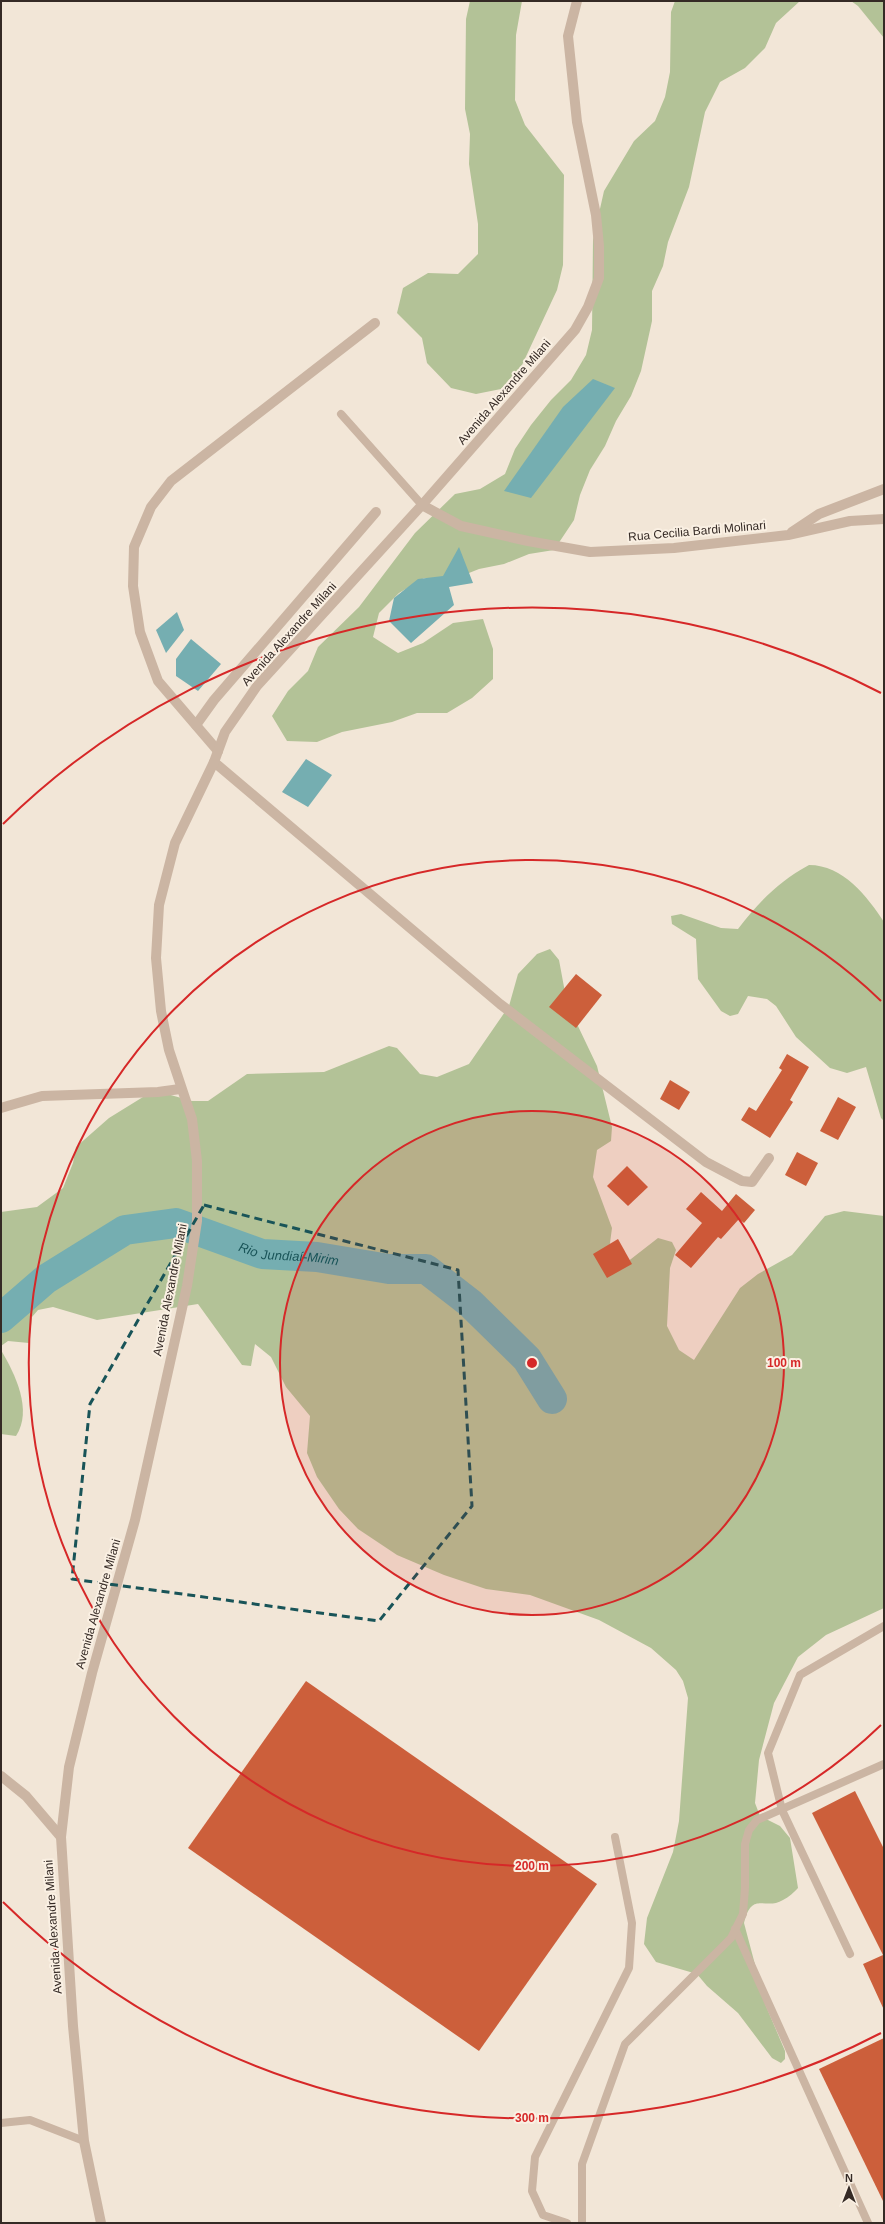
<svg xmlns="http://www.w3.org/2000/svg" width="885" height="2224" font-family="Helvetica,sans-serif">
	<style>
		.green { fill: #b3c297 }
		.water { fill: #75aeb1 }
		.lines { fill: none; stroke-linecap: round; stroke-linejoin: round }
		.river { stroke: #75aeb1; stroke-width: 30 }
		.building { fill: #cc5f3b }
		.service { stroke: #cbb5a3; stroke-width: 8 }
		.minor { stroke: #cbb5a3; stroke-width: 10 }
		.tertiary { stroke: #cbb5a3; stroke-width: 10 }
		.marked { fill: none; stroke: #195458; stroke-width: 3; stroke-dasharray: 8 5; stroke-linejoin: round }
		.ring { fill: none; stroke: #d62828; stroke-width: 2 }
		.labels { text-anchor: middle; stroke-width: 4; stroke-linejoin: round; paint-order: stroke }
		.street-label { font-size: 12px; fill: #352a25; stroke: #faf0e3 }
		.water-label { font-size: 13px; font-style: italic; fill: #195458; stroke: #faf0e3 }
		.centre { fill: #d62828; stroke: #faf0e3; stroke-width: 2 }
		.ring-label { font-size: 12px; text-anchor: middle; font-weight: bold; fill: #d62828; stroke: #faf0e3; stroke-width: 4; stroke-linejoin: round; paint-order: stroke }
	</style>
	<rect width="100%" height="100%" fill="#f2e6d7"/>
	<!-- green -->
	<g class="green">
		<path d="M 470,1 L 522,1 L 516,35 L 515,100 L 525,125 L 564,175 L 563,265 L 557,290 L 522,365 L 501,389 L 476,394 L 451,388 L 427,363 L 422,338 L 397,313 L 403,288 L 428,273 L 458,274 L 478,254 L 478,224 L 469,164 L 470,134 L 465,109 L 466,19 Z"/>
		<path d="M 675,1 L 800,1 L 776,23 L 765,48 L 745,68 L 720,82 L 705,112 L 689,187 L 668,242 L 663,266 L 652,291 L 652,321 L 641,371 L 631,396 L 616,421 L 605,446 L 590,470 L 580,495 L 574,520 L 554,550 L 529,554 L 504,564 L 479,569 L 454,579 L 424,578 L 399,593 L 379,613 L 373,637 L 398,653 L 423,643 L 453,623 L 483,619 L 493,649 L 493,679 L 472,698 L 447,713 L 417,713 L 392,722 L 342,732 L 317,742 L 287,741 L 272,716 L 288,691 L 308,671 L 318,647 L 359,607 L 415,533 L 455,494 L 480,489 L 505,474 L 515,449 L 531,425 L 551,400 L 571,380 L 586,355 L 592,330 L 593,240 L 604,191 L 634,141 L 655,121 L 665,97 L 670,72 L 671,12 Z"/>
		<path d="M 851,1 L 884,1 L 884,38 L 858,6 Z"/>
		<path d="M 809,865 C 843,865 867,896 884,922 L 884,1121 L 881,1118 L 866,1067 L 847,1073 L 830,1068 L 796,1037 L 776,1006 L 767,999 L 748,996 L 738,1014 L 730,1016 L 721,1011 L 698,979 L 696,939 L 672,924 L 671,916 L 681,914 L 721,928 L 738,929 C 759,902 778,882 809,865 Z"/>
		<path d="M 550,949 L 559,960 L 567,1003 L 597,1066 L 612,1127 L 611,1141 L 597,1150 L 593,1177 L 612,1228 L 608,1258 L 622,1266 L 658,1238 L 672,1242 L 676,1250 L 670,1268 L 667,1326 L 679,1350 L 694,1360 L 740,1288 L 758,1274 L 792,1255 L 825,1216 L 844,1211 L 884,1216 L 884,1608 L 826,1635 L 798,1657 L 774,1703 L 759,1760 L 755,1803 L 760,1816 L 780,1826 L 790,1838 L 798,1888 C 794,1892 789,1897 783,1900 C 765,1911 752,1890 744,1923 L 766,2006 L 785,2051 L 785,2059 L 781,2063 L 772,2058 L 738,2013 L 707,1986 L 697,1974 L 656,1962 L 644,1944 L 647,1918 L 673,1852 L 679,1821 L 688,1698 L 683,1681 L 676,1670 L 651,1648 L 599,1620 L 530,1595 L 486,1589 L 444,1575 L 397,1555 L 358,1529 L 339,1509 L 317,1477 L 307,1453 L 310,1416 L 286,1387 L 271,1357 L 255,1344 L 251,1366 L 242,1365 L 198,1304 L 97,1320 L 53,1307 L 38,1310 L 32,1317 L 29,1343 L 8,1341 L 1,1346 L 1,1212 L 37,1207 L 63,1188 L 73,1163 L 76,1147 L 109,1118 L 143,1097 L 167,1094 L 192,1101 L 208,1101 L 247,1074 L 324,1072 L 389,1046 L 397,1048 L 420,1074 L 437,1077 L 469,1064 L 509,1006 L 518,974 L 537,954 Z"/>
		<path d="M 1,1350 C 15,1374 33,1410 16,1436 L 1,1434 Z"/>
	</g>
	<!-- water -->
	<g class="water">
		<path d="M 593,379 L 615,388 L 531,498 L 504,491 L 563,407 Z"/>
		<path d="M 459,547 L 473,583 L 449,587 L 454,605 L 411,643 L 389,621 L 394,598 L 418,579 L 443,576 Z"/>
		<path d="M 177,612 L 184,630 L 166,653 L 156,630 Z"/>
		<path d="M 191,639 L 221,664 L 198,691 L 176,676 L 176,659 Z"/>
		<path d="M 306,759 L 332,775 L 308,807 L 282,792 Z"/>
	</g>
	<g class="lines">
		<!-- river -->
		<path class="river" id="s1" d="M 1,1318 L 46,1279 L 125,1230 L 176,1223 L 262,1254 L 317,1257 L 389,1269 L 426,1269 L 470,1303 L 527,1359 L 552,1399"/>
	</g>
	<!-- building -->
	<g class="building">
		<path d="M 576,974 L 602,995 L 576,1028 L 549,1007 Z"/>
		<path d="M 787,1054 L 809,1067 L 790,1100 L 793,1102 L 770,1138 L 741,1120 L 749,1107 L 756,1111 L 782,1070 L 779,1068 Z"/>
		<path d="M 670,1080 L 690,1092 L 679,1110 L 660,1099 Z"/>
		<path d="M 838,1097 L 856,1107 L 838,1140 L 820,1131 Z"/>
		<path d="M 797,1152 L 818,1163 L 806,1186 L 785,1175 Z"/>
		<path d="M 627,1166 L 648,1187 L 628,1206 L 607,1186 Z"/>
		<path d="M 701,1192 L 722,1211 L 736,1194 L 755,1210 L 744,1223 L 739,1219 L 721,1239 L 718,1237 L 691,1268 L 675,1255 L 702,1223 L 686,1209 Z"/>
		<path d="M 618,1239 L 632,1264 L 607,1278 L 593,1254 Z"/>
		<path d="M 306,1681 L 597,1884 L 479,2051 L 188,1848 Z"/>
		<path d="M 855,1791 L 884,1849 L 884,2010 L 863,1964 L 883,1955 L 812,1813 Z"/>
		<path d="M 884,2038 L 884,2203 L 819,2069 Z"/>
	</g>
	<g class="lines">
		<!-- service -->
		<g class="service">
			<path d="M 341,414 L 422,505"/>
			<path d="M 735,1929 L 868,2223"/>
			<path d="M 850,1954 L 782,1810 L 768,1753 L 800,1675 L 884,1626"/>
			<path d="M 1,2123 L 30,2120 L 84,2141"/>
			<path d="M 567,2223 L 543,2215 L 532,2191 L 535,2157 L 629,1968 L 632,1923 L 615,1837"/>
			<path d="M 582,2223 L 582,2164 L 625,2044 L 731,1938 L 743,1914 L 745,1888 L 745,1844 L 749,1830 L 757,1820 L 884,1764"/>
		</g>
		<!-- minor -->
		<g class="minor">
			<path d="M 422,505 L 461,526 L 528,541 L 590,552 L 674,548 L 788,535 L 850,521 L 884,519"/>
			<path d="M 792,532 L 819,514 L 884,489"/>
			<path d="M 196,725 L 214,700 L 376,512"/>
			<path d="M 218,751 L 158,681 L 140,632 L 133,586 L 134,547 L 151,507 L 171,481 L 375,323"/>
			<path d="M 214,762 L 500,1004 L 706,1162 L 742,1181 L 752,1182 L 769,1158"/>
			<path d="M 1,1108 L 42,1096 L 158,1092 L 180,1089"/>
			<path d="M 1,1776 L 26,1796 L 61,1837"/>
		</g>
		<!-- tertiary -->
		<path class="tertiary" d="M 101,2223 L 84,2141 L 73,2026 L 61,1837 L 69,1767 L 92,1673 L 135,1520 L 187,1286 L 197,1221 L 197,1161 L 192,1119 L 169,1050 L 161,1011 L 156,958 L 159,905 L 175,843 L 214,762 L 225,732 L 257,686 L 422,505 L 575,330 L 588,307 L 599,278 L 599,246 L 596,215 L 577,122 L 568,36 L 577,1"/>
	</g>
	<!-- marked area -->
	<path class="marked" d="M 204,1205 L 458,1270 L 472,1506 L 379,1621 L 72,1579 L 90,1404 Z"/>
	<!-- distance rings -->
	<circle cx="532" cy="1363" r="252" fill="#d62828" fill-opacity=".12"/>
	<g class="ring">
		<circle cx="532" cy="1363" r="252"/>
		<path d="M881 1725A503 503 0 1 1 881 1001"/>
		<path d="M881 2033A755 755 0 0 1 3 1902M3 824A755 755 0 0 1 881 693"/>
	</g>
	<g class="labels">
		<!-- street labels -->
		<g class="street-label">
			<text transform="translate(504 392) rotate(-49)" y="4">Avenida Alexandre Milani</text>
			<text transform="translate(697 531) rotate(-5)" y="4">Rua Cecilia Bardi Molinari</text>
			<text transform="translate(289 634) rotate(-48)" y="4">Avenida Alexandre Milani</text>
			<text transform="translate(170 1290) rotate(-79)" y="4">Avenida Alexandre Milani</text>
			<text transform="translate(98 1604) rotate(-74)" y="4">Avenida Alexandre Milani</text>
			<text transform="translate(53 1927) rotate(-94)" y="4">Avenida Alexandre Milani</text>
		</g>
		<!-- water labels -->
		<g class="water-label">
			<text dy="5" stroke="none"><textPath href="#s1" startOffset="322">Rio Jundiaí-Mirim</textPath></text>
		</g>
	</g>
	<circle cx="532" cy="1363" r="6" class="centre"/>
	<g class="ring-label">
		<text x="784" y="1367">100 m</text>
		<text x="532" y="1870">200 m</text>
		<text x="532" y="2122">300 m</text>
	</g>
	<!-- border -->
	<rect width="885" height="2224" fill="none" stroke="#352a25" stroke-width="4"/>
	<!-- north arrow -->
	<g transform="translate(849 2188)" stroke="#faf0e3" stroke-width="3" paint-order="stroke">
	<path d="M0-3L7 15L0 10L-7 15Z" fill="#352a25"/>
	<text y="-6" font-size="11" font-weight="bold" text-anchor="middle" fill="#352a25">N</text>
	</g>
</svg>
